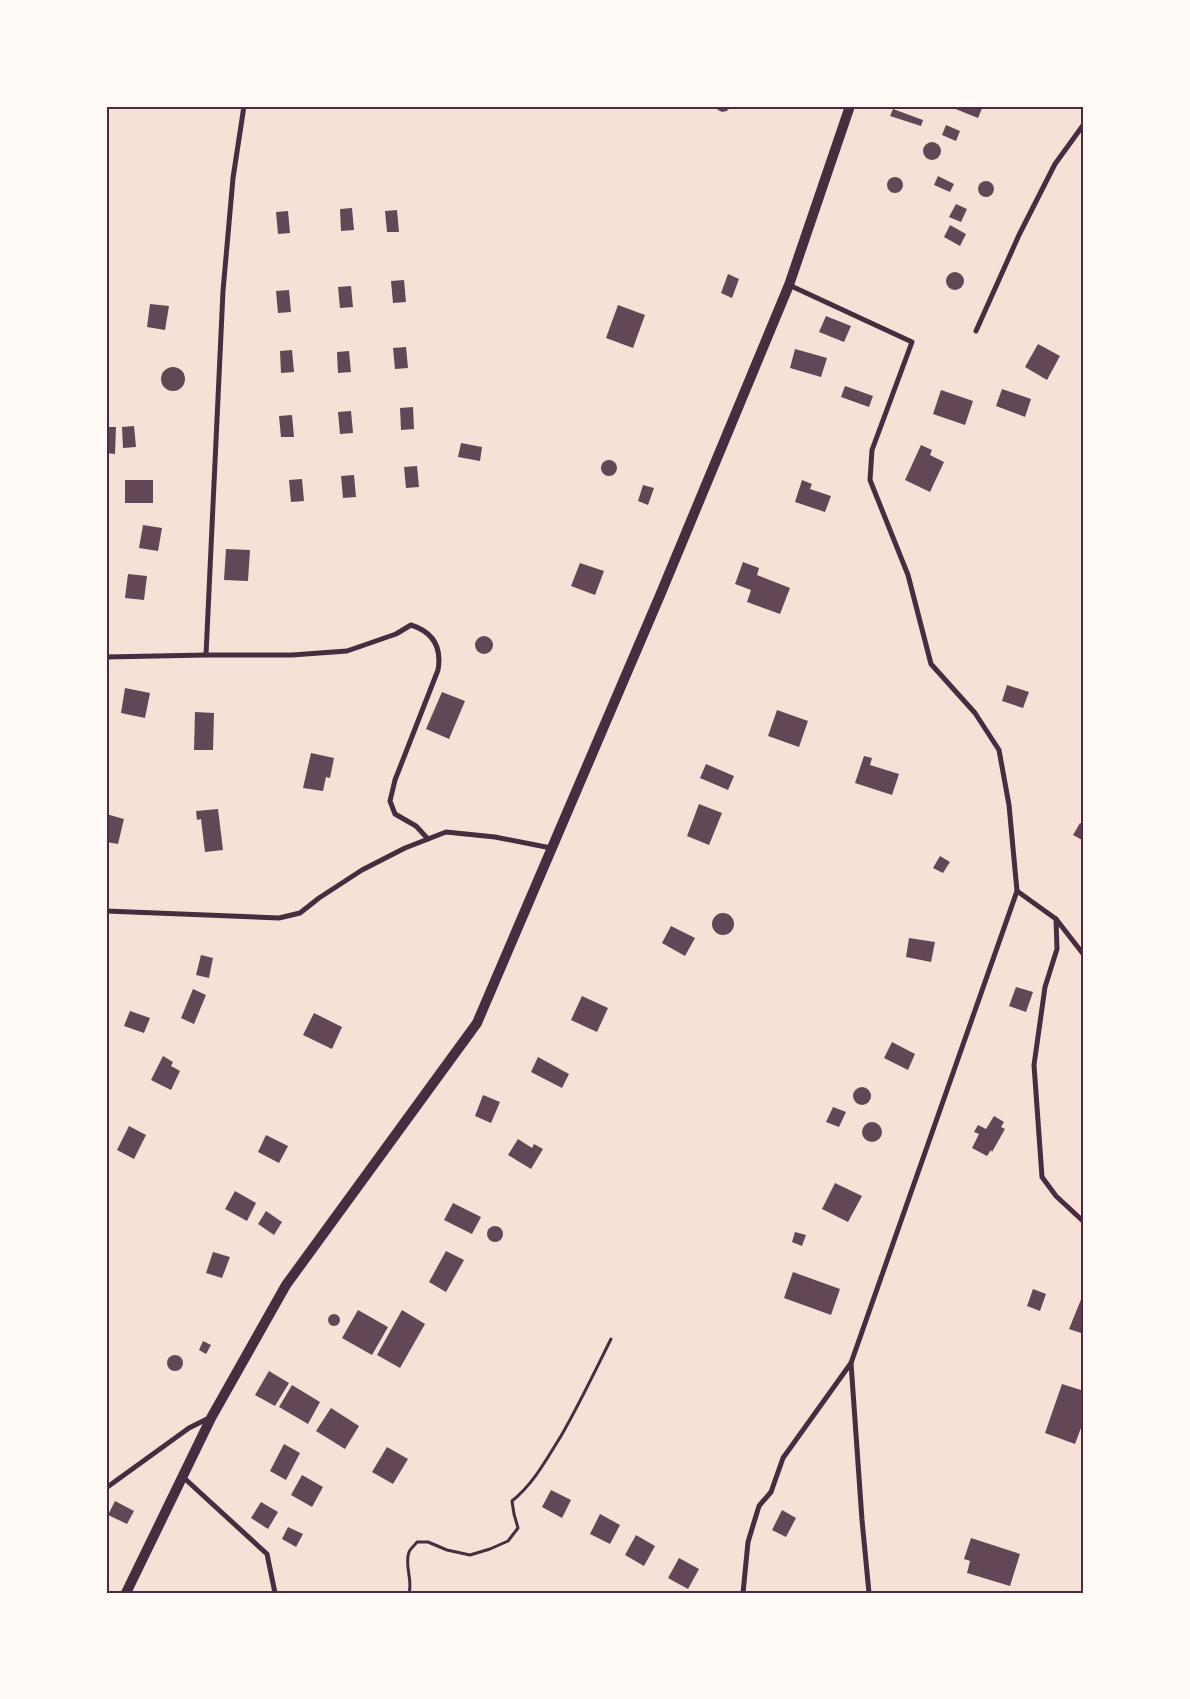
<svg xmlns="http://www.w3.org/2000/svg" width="1190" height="1699" font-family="Mulish,sans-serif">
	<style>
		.building { fill: #644757 }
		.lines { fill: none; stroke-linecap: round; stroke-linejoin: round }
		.path { stroke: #4a2c40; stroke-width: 3 }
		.minor { stroke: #4a2c40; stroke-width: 5 }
		.secondary { stroke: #4a2c40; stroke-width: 10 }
		.neatline { fill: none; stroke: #4a2c40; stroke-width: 2 }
	</style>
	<rect width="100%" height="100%" fill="#f7e1d7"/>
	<!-- building -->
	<g class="building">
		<path d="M 715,106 L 731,106 L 727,111 L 722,112 L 718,110 Z"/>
		<path d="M 948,106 L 983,106 L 978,118 Z"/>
		<path d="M 893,109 L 923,120 L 921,126 L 890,116 Z"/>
		<path d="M 946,125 L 960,131 L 956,141 L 942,135 Z"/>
		<circle cx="932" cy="151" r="9"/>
		<path d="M 938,176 L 954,184 L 950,192 L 934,185 Z"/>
		<circle cx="895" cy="185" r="8"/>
		<circle cx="986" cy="189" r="8"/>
		<path d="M 956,204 L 967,209 L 961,222 L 949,217 Z"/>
		<path d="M 352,208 L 354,230 L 341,231 L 340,209 Z"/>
		<path d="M 397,210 L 399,232 L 387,232 L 385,211 Z"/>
		<path d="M 288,211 L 290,233 L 278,234 L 276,212 Z"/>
		<path d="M 950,225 L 966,234 L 960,246 L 944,237 Z"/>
		<circle cx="955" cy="281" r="9"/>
		<path d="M 728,274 L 739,279 L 732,298 L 721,293 Z"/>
		<path d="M 404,280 L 406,302 L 393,303 L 391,281 Z"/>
		<path d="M 351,286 L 353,307 L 340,308 L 338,287 Z"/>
		<path d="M 289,290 L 291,312 L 278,313 L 276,291 Z"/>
		<path d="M 150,304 L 169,306 L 165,330 L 147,327 Z"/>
		<path d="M 618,305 L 645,315 L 633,348 L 606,338 Z"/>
		<path d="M 826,316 L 851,326 L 844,342 L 819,332 Z"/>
		<path d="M 1038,344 L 1060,356 L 1047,380 L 1025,367 Z"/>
		<path d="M 406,347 L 408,368 L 395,369 L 393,348 Z"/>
		<path d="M 795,349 L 827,358 L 821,377 L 790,368 Z"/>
		<path d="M 292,350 L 294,372 L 281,373 L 280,351 Z"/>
		<path d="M 349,351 L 351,372 L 338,373 L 337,352 Z"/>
		<circle cx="173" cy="379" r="12"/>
		<path d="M 845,386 L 873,396 L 869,407 L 841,397 Z"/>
		<path d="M 1002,389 L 1031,399 L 1025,417 L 996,406 Z"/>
		<path d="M 941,390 L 973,401 L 965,425 L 933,414 Z"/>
		<path d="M 413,407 L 414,429 L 401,430 L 400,408 Z"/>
		<path d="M 351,411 L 353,433 L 340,434 L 338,412 Z"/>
		<path d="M 292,415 L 294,437 L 281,437 L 279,416 Z"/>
		<path d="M 134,426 L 136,447 L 123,448 L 122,427 Z"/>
		<path d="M 106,427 L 116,427 L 115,454 L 106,453 Z"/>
		<path d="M 461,443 L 482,447 L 480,461 L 458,457 Z"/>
		<path d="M 921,445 L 932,450 L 930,455 L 944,462 L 930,492 L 905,480 Z"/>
		<circle cx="609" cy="468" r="8"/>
		<path d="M 417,466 L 419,487 L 406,488 L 404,467 Z"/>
		<path d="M 354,475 L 356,497 L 343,498 L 341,476 Z"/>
		<path d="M 302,479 L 304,501 L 291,502 L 289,480 Z"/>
		<rect x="125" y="480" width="28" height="23"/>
		<path d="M 802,480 L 812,484 L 810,489 L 831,496 L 825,512 L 795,502 Z"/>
		<path d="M 643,485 L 654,488 L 648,505 L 638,501 Z"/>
		<path d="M 143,525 L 162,528 L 158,551 L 139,548 Z"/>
		<path d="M 226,549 L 250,550 L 248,581 L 224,580 Z"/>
		<path d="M 743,562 L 759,568 L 757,575 L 790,588 L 780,614 L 747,602 L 751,590 L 735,584 Z"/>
		<path d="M 580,563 L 604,571 L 595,595 L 571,586 Z"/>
		<path d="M 128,574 L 147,576 L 144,600 L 125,598 Z"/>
		<circle cx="484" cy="645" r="9"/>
		<path d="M 1007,685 L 1029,692 L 1023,708 L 1002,701 Z"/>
		<path d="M 125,688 L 150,693 L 145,718 L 121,713 Z"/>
		<path d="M 442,692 L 465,701 L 449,739 L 426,729 Z"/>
		<path d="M 777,710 L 808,721 L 799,747 L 768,736 Z"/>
		<path d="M 195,712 L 214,713 L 213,750 L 194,750 Z"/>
		<path d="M 311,753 L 334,758 L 330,778 L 326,777 L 323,791 L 303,788 Z"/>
		<path d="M 864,756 L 872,758 L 870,765 L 899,774 L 892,795 L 855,783 Z"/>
		<path d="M 706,764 L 734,776 L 728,790 L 700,778 Z"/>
		<path d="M 699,804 L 722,813 L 709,845 L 687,836 Z"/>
		<path d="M 218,809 L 223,850 L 205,852 L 201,819 L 197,820 L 196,811 Z"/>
		<path d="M 106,814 L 124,819 L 118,844 L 106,842 Z"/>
		<path d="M 1080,823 L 1084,825 L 1084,841 L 1073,835 Z"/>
		<path d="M 940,856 L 950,862 L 943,873 L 933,868 Z"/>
		<circle cx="723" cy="924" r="11"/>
		<path d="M 671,926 L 695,938 L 685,956 L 662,943 Z"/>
		<path d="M 909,938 L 935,942 L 931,962 L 906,957 Z"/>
		<path d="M 201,955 L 213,958 L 209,978 L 196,975 Z"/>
		<path d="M 1016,987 L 1033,992 L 1026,1012 L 1009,1006 Z"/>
		<path d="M 193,989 L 206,995 L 194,1024 L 181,1018 Z"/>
		<path d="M 582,996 L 608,1008 L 597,1032 L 571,1020 Z"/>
		<path d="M 130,1011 L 150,1018 L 144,1033 L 124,1026 Z"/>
		<path d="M 314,1013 L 342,1027 L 332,1049 L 303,1035 Z"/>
		<path d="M 892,1042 L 915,1054 L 908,1070 L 884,1058 Z"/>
		<path d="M 163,1056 L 173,1062 L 171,1066 L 180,1071 L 171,1090 L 151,1080 Z"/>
		<path d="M 538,1057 L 569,1074 L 562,1088 L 531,1072 Z"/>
		<circle cx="862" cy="1096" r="9"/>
		<path d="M 483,1095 L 500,1102 L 491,1123 L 475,1116 Z"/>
		<path d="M 833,1107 L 846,1112 L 839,1127 L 826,1122 Z"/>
		<path d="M 994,1116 L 1004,1122 L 1001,1127 L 1005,1129 L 992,1152 L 991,1150 L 987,1156 L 972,1148 L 979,1134 L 974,1132 L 978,1125 L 986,1129 Z"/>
		<circle cx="872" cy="1132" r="10"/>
		<path d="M 129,1126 L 146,1135 L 134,1159 L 117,1150 Z"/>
		<path d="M 266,1135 L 288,1146 L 279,1163 L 258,1152 Z"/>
		<path d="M 518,1139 L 532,1148 L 534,1144 L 543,1149 L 531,1169 L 508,1155 Z"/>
		<path d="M 835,1183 L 862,1196 L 848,1222 L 822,1209 Z"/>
		<path d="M 235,1191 L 256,1203 L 247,1221 L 225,1209 Z"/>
		<path d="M 453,1203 L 481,1217 L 472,1234 L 444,1220 Z"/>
		<path d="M 266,1211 L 282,1222 L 274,1235 L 258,1224 Z"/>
		<circle cx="495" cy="1234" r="8"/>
		<path d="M 795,1232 L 806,1235 L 802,1246 L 792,1242 Z"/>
		<path d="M 446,1251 L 464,1260 L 446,1292 L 429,1282 Z"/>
		<path d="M 213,1252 L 230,1257 L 222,1278 L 206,1273 Z"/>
		<path d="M 793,1272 L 840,1289 L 831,1315 L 784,1298 Z"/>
		<path d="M 1033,1289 L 1046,1294 L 1040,1311 L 1027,1306 Z"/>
		<path d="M 1082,1297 L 1084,1298 L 1084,1334 L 1069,1329 Z"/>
		<path d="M 358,1310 L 388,1327 L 372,1355 L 342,1338 Z"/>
		<path d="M 402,1310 L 425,1324 L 400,1368 L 377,1355 Z"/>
		<circle cx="334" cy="1320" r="6"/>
		<path d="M 203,1341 L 211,1345 L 206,1354 L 199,1350 Z"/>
		<circle cx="175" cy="1363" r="8"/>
		<path d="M 269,1371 L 289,1383 L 275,1406 L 255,1395 Z"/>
		<path d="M 1062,1384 L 1084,1391 L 1084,1420 L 1075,1444 L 1045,1433 Z"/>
		<path d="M 292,1385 L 320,1402 L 308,1424 L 279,1407 Z"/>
		<path d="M 331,1408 L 359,1426 L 345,1449 L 316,1431 Z"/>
		<path d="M 284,1444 L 300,1453 L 286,1480 L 270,1471 Z"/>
		<path d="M 387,1447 L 408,1459 L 393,1484 L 372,1472 Z"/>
		<path d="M 302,1475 L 323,1487 L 312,1507 L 291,1495 Z"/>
		<path d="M 551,1490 L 571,1500 L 562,1518 L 542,1507 Z"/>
		<path d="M 115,1501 L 134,1511 L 127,1524 L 108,1515 Z"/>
		<path d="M 261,1502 L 278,1512 L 268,1529 L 251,1518 Z"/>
		<path d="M 782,1510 L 796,1518 L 786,1537 L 772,1530 Z"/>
		<path d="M 600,1514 L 620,1525 L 610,1544 L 590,1534 Z"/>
		<path d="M 288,1527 L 303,1534 L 296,1547 L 282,1539 Z"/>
		<path d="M 636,1535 L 655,1546 L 644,1566 L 625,1555 Z"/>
		<path d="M 971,1538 L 1020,1554 L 1010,1586 L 967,1573 L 970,1561 L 964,1559 Z"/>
		<path d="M 679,1558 L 699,1569 L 688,1589 L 668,1578 Z"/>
	</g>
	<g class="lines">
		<!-- path -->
		<path class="path" d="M 409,1593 C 413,1580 404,1565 409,1552 C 410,1549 415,1545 417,1542 L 428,1542 L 447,1550 L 470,1555 L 490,1549 L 508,1541 L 518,1528 L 514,1514 L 512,1501 C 534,1483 546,1460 561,1436 C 579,1405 595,1371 611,1339"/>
		<!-- minor -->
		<g class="minor">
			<path d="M 789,285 L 912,342 L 872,450 L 870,480 L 908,575 L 931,664 L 975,713 L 999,750 L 1009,805 L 1017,891 L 1056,919"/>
			<path d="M 976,331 L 1019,235 L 1055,164 L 1084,124"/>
			<path d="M 206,655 L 223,291 L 233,178 L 244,106"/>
			<path d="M 106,657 L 206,655 L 292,655 L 347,651 L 396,634 L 411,625 C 433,632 442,647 438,670 L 395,780 L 390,801 L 395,814 L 416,826 L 428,839"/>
			<path d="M 106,911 L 279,918 L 300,913 L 319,898 L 362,870 L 405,848 L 446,832 L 495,837 L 551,848"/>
			<path d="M 1084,955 L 1056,919 L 1057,949 L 1045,987 L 1034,1065 L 1042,1177 L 1056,1196 L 1084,1222"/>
			<path d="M 183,1477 L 267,1554 L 275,1593"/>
			<path d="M 106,1488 L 189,1428 L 209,1418"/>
			<path d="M 743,1593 L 748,1542 L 759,1506 L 771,1492 L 783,1458 L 851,1363"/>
			<path d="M 869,1593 L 862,1520 L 851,1363 L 1017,891"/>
		</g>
		<!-- secondary -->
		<path class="secondary" d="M 126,1593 L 211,1418 L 286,1285 L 477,1023 L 661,593 L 789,285 L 850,106"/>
	</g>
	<!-- border -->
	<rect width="1190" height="1699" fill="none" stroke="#fffaf5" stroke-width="215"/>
	<rect x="108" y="108" width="974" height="1484" class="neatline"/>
</svg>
